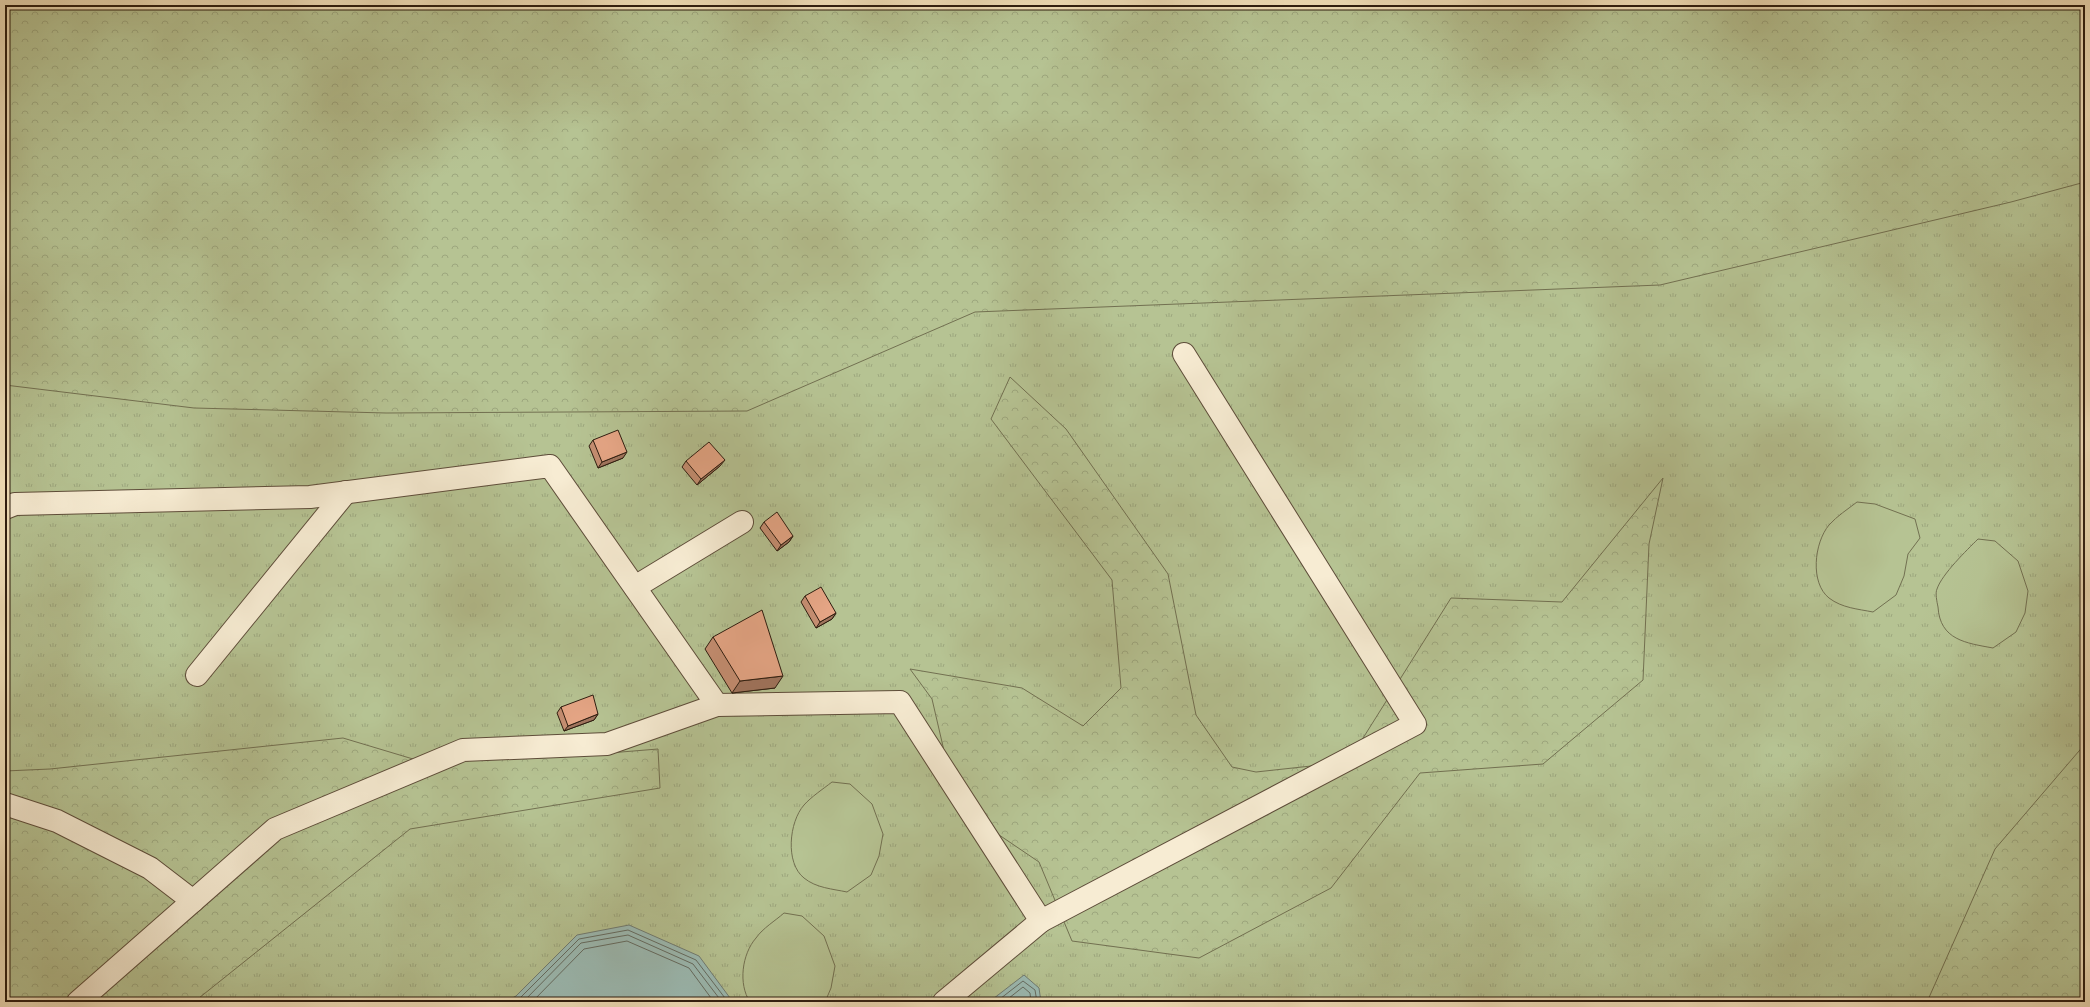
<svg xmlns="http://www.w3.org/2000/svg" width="2090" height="1007" font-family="'IM FELL Great Primer',serif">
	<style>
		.grass { fill: url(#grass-tufts); stroke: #727051 }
		.forest { fill: url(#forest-crowns); stroke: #727051 }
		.garden { fill: #b6c393; stroke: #727051 }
		.water { fill: #9cbcb5; stroke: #707c73 }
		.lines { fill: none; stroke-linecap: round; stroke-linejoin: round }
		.shore { stroke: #646c62; stroke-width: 1 }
		.minor-casing { stroke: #5e4d3a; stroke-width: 24 }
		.minor { stroke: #f7ecd3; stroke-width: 22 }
		.wall { fill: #c58e72; stroke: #2d1c0f }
		.shaded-wall { fill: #a0745d; stroke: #2d1c0f }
		.building { fill: #e5a585; stroke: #2d1c0f }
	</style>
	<defs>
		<pattern id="grass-tufts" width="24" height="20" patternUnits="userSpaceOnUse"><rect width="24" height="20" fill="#b6c393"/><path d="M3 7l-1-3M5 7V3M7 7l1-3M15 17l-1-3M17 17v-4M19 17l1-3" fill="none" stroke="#9da77e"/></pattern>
		<pattern id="forest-crowns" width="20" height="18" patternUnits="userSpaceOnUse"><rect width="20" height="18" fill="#b6c393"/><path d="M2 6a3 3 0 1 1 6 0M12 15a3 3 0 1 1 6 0" fill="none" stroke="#9da77e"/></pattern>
	</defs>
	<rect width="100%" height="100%" fill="#f3e1bb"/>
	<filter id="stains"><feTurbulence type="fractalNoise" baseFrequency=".005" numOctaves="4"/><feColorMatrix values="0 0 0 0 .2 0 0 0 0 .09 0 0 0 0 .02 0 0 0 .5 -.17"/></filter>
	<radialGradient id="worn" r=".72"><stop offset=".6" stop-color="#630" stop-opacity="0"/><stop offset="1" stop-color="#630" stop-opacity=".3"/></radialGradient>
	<!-- grass -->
	<path class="grass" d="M 2085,121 L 2085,1002 L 5,1002 L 5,352 Z"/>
	<!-- forest -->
	<g class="forest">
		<path d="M 5,5 L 2085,5 L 2085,182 L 2011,202 L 1660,285 L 975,312 L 747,411 L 386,413 L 194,408 L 5,385 Z"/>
		<path d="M 1010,377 L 1066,429 L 1168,574 L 1196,715 L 1232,767 L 1256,772 L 1348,762 L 1451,598 L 1562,602 L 1663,478 L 1649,544 L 1643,680 L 1543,764 L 1420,773 L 1331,888 L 1199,958 L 1072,941 L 1039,862 L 977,820 L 945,755 L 932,699 L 910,669 L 1022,688 L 1083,726 L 1121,688 L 1112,580 L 991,419 Z"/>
		<path d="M 343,738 L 423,762 L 560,757 L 658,749 L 660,788 L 410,829 L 194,1002 L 5,1002 L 5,771 L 50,769 Z"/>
		<path d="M 2085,744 L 2085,1002 L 1927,1002 L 1995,849 Z"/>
	</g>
	<!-- garden -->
	<g class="garden">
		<path d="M 1857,502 L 1875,504 L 1915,519 L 1920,538 L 1908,554 L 1904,576 L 1896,595 L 1873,612 C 1858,609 1842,608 1829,598 C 1810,583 1814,543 1829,525 C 1837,516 1848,509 1857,502 Z"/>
		<path d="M 1978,539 L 1995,541 L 2018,561 L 2028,591 L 2025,613 L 2016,632 L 1993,648 C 1966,643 1940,640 1938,607 C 1937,602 1935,593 1937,589 C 1942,574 1967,550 1978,539 Z"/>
		<path d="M 832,782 L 850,784 L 872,804 L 883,834 L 879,856 L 871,875 L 847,892 C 833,889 816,888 804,878 C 785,863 789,822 804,805 C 811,797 823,789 832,782 Z"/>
		<path d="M 784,913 L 802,916 L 824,936 L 835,966 L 831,988 L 825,1002 L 750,1002 C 738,984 742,954 756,938 C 763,928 775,921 784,913 Z"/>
	</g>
	<!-- water -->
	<g class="water">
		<path d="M 629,925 L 699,956 L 733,1002 L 505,1002 L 516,996 L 577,935 Z"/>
		<path d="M 1024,975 L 1039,988 L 1041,1002 L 989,1002 Z"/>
	</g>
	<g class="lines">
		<!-- shore -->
		<g class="shore">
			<path d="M 514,1002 L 519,999 L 579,939 L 628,930 L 696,960 L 728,1002"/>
			<path d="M 523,1002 L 581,943 L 628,935 L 693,964 L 722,1002"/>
			<path d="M 532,1002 L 584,949 L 627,941 L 689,968 L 714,1002"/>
			<path d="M 996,1002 L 1023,981 L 1035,990 L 1037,1002"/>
			<path d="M 1004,1002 L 1023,987 L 1030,993 L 1031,1002"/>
		</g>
		<defs>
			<g id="minor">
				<path d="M 5,508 L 15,504 L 310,497 L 550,466 L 717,705"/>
				<path d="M 635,587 L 742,522"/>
				<path d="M 197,675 L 346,492"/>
				<path d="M 5,804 L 57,821 L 150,868 L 193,901"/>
				<path d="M 78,1002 L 275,829 L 463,750 L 607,744 L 717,705 L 900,702 L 1041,921 L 1415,724 L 1184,354"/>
				<path d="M 944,1002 L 1041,921"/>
			</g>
		</defs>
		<!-- minor casing -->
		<use href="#minor" class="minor-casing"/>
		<!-- minor -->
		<use href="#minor" class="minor"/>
	</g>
	<!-- wall -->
	<g class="wall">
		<path d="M 593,440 L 623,458 L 598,468 L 589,446 Z"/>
		<path d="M 686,461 L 720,466 L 697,485 L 682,467 Z"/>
		<path d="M 764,522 L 793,536 L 789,542 L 777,551 L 760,528 Z"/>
		<path d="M 805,596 L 836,613 L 832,619 L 816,628 L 801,602 Z"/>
		<path d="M 713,637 L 775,688 L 732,693 L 705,649 Z"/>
		<path d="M 561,707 L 598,714 L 594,720 L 564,731 L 557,713 Z"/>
	</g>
	<!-- shaded-wall -->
	<g class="shaded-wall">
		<path d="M 627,452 L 623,458 L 598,468 L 602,462 Z"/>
		<path d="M 725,460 L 720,466 L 697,485 L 701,479 Z"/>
		<path d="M 793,536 L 789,542 L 777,551 L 781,545 Z"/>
		<path d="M 836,613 L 832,619 L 816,628 L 820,622 Z"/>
		<path d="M 783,676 L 775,688 L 732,693 L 740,681 Z"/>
		<path d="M 598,714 L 594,720 L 564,731 L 568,726 Z"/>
	</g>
	<!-- building -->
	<g class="building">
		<path d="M 618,430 L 627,452 L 602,462 L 593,440 Z"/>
		<path d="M 709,442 L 725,460 L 701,479 L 686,461 Z"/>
		<path d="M 777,512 L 793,536 L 781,545 L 764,522 Z"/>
		<path d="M 821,587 L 836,613 L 820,622 L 805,596 Z"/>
		<path d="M 762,610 L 783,676 L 740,681 L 713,637 Z"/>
		<path d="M 593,695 L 598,714 L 568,726 L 561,707 Z"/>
	</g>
	<!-- margin -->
	<rect width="2090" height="1007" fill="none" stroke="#f3e1bb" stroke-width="20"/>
	<rect x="6" y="6" width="2078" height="995" fill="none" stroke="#2d1c0f" stroke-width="2"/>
	<rect x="10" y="10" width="2070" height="987" fill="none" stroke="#2d1c0f"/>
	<rect width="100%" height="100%" filter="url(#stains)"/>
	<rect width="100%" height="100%" fill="url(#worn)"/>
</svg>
